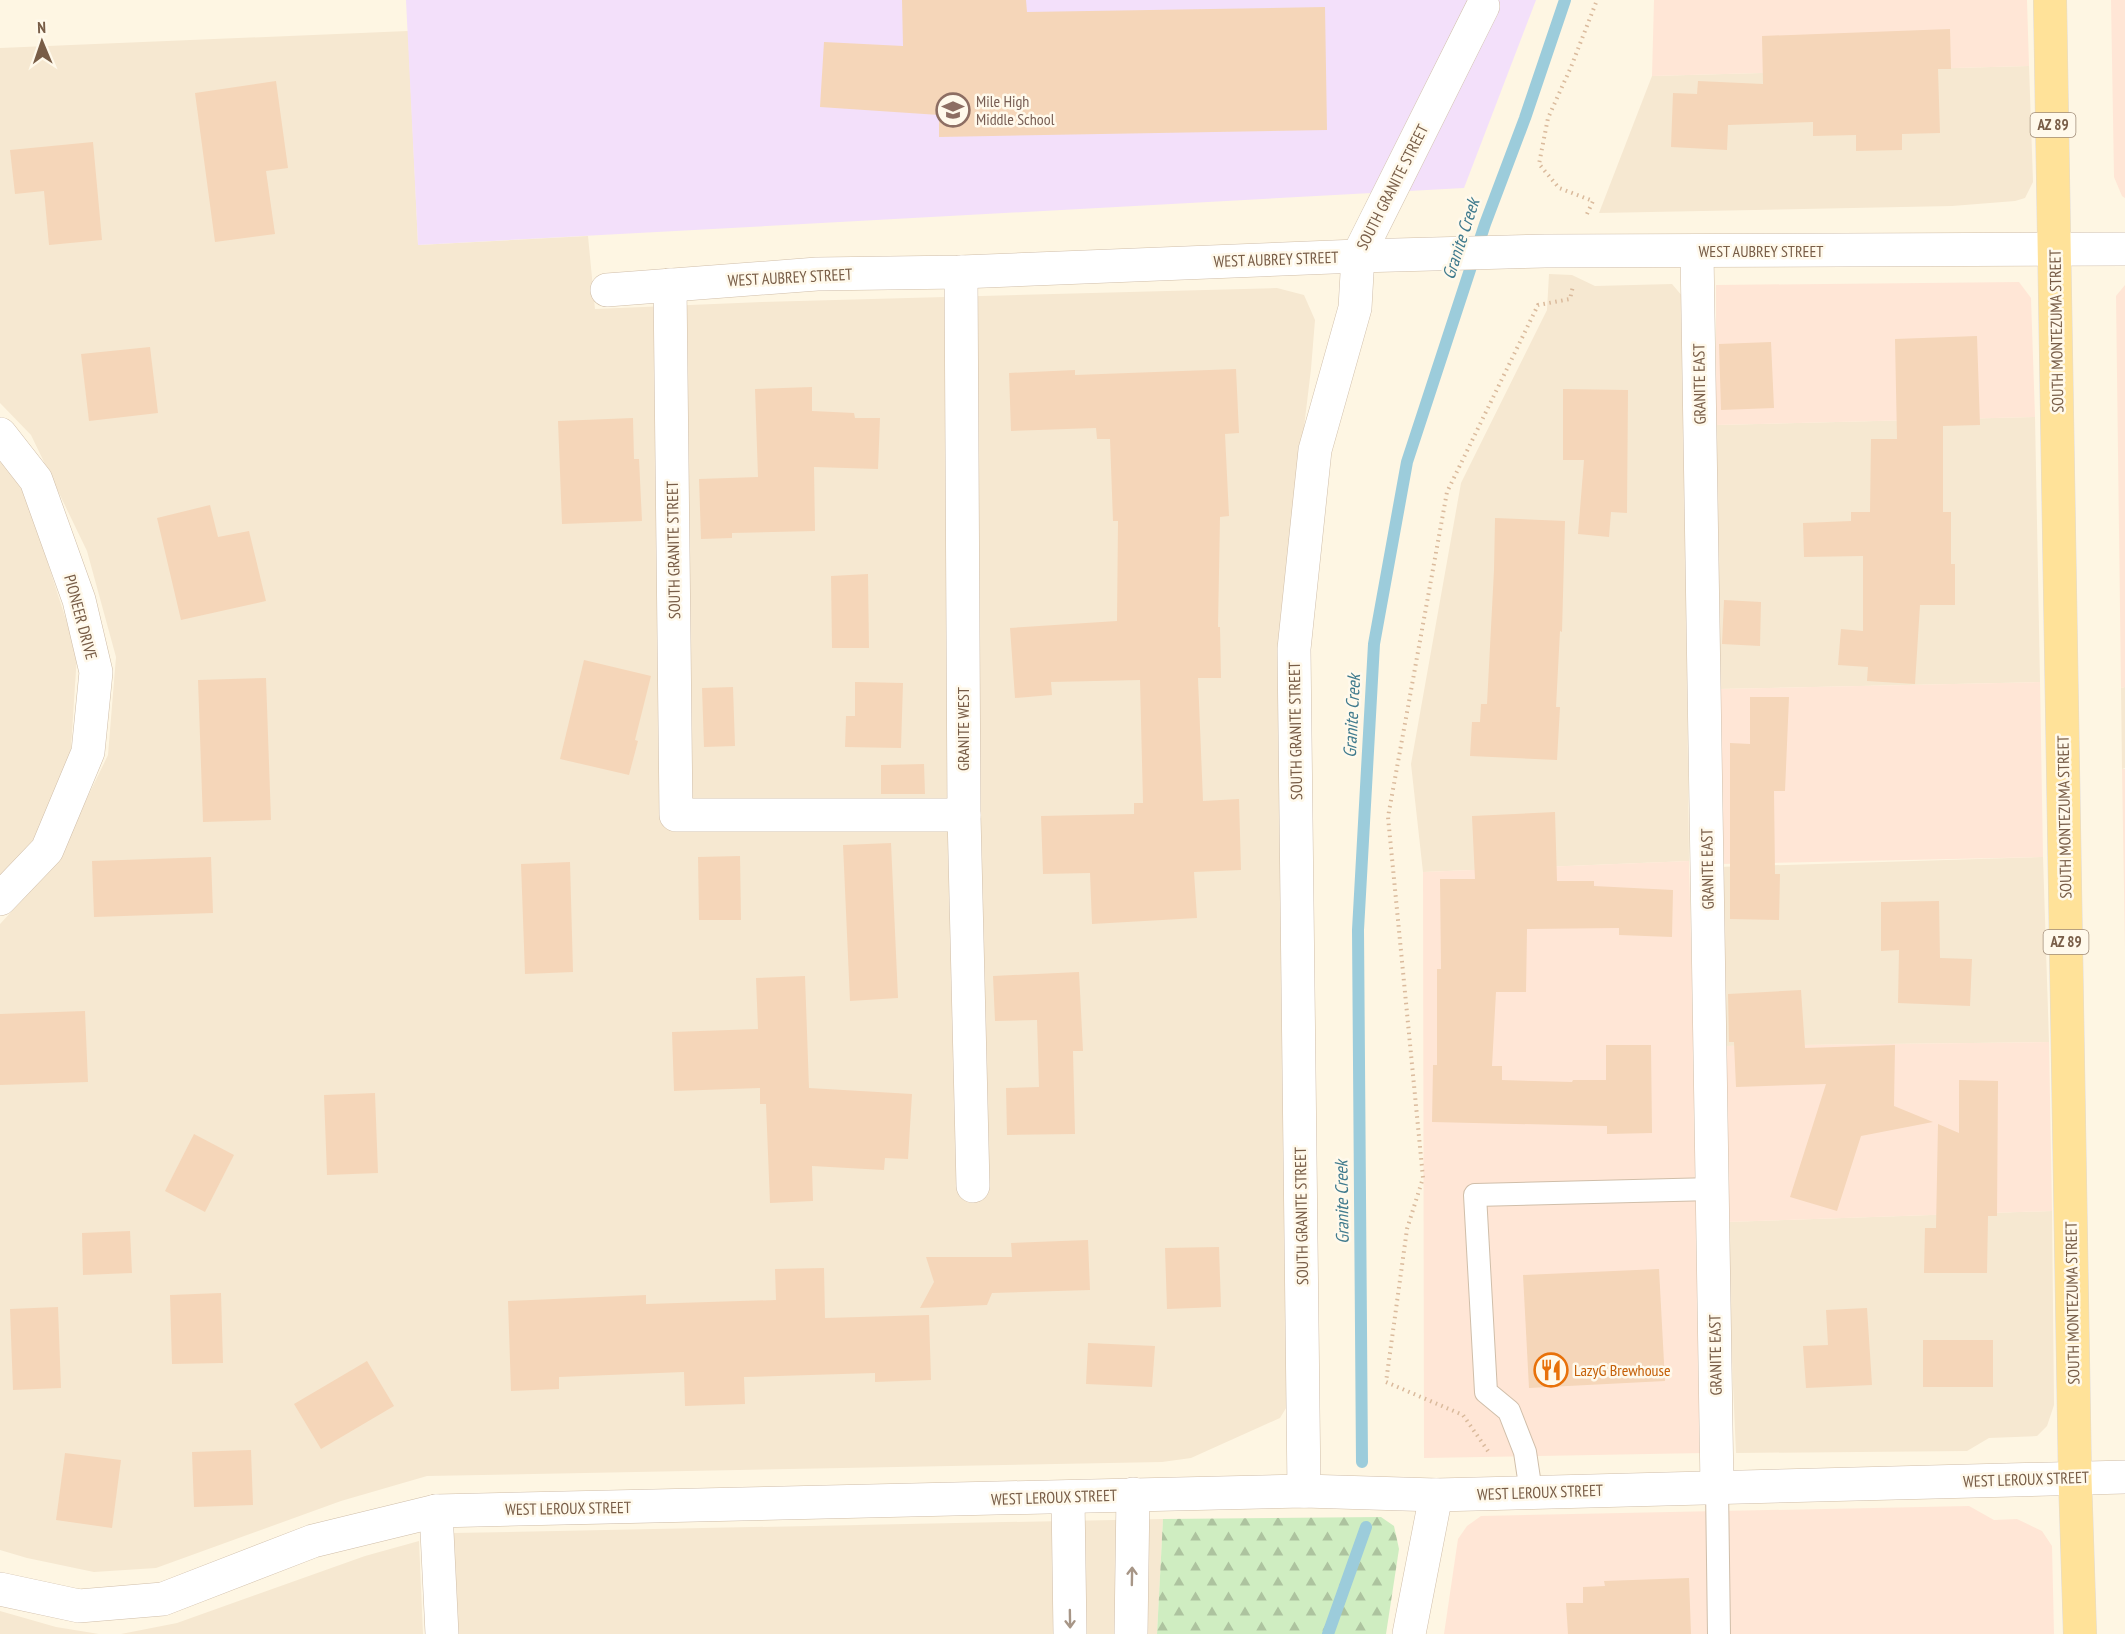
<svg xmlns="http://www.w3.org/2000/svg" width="2125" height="1634" font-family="'PT Sans Narrow',sans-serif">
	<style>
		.residential { fill: #f6e8d1 }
		.commercial { fill: #ffe6d6 }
		.education { fill: #f3e0fa }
		.forest { fill: url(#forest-firs) }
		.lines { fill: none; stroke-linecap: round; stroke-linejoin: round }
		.stream { stroke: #9cccdb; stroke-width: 12 }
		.building { fill: #f5d6b9 }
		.service-casing { stroke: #d0bea9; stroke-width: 24 }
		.minor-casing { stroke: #d0bea9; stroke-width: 34 }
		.primary-casing { stroke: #e1dbd7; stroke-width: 34 }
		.path { stroke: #daba9c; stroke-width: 4; stroke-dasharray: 1.5 4.5; stroke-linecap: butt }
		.service { stroke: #fff; stroke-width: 22 }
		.minor { stroke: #fff; stroke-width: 33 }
		.primary { stroke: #ffe299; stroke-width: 33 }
		.oneway { stroke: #a79687 }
		.labels { text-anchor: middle; stroke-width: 5; stroke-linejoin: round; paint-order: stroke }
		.shield { fill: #fff9eb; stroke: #a08c78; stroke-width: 1.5 }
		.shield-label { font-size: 15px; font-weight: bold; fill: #785d47 }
		.education-label { font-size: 16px; fill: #785e54; stroke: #fff9eb; text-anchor: start }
		.street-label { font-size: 16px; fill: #785d47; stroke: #fff9eb }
		.food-label { font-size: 16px; fill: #c56008; stroke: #fff9eb; text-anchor: start }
		.water-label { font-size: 18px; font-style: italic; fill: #3f7a8d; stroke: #fff9eb }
	</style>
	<defs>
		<pattern id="forest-firs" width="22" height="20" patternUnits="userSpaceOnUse" patternTransform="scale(1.5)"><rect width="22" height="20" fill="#cfedc1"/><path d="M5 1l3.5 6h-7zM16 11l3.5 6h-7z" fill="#adc39f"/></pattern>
	</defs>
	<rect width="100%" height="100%" fill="#fef6e3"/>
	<!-- residential -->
	<g class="residential">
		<path d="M 408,31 L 418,245 L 588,236 L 595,309 L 762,302 L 1277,288 L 1304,295 L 1315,320 L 1311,369 L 1277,652 L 1294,1395 L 1280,1418 L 1191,1458 L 1162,1462 L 427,1476 L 341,1501 L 156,1568 L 94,1572 L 27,1558 L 0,1550 L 0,924 L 54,866 L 108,755 L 116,657 L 87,551 L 31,435 L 0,403 L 0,48 Z"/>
		<path d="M 2029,66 L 2033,182 L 2025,198 L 2015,201 L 1952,206 L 1599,213 L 1652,76 Z"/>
		<path d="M 1549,274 L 1572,275 L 1595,286 L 1672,284 L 1683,297 L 1689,861 L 1423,872 L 1411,764 L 1461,483 L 1547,310 Z"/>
		<path d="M 2035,417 L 2040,682 L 1718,689 L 1716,425 Z"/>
		<path d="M 0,459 L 23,486 L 77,654 L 70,764 L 30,853 L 0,885 Z"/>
		<path d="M 2125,687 L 2125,768 L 2122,769 L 2121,688 Z"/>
		<path d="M 2043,857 L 2049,1042 L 1721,1046 L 1717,867 Z"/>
		<path d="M 2052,1211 L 2054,1405 L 2047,1426 L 2037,1436 L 1989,1438 L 1967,1451 L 1736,1453 L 1726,1222 Z"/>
		<path d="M 1163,1519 L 1157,1634 L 458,1634 L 453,1533 Z"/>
		<path d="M 419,1541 L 423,1634 L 121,1634 L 177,1623 L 365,1556 Z"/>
		<path d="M 0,1611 L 56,1627 L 99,1634 L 0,1634 Z"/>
	</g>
	<!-- commercial -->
	<g class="commercial">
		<path d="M 1654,0 L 2027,0 L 2029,66 L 1652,76 Z"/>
		<path d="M 2111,0 L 2125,0 L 2125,198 L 2122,196 L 2114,177 Z"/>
		<path d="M 2019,282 L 2031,298 L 2035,417 L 1716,425 L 1716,285 Z"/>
		<path d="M 2125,285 L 2125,687 L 2121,688 L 2116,296 Z"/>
		<path d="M 2040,682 L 2043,857 L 1721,864 L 1718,689 Z"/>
		<path d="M 2122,769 L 2125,769 L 2125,951 Z"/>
		<path d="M 1689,861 L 1704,1453 L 1424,1458 L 1423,872 Z"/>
		<path d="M 2049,1042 L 2052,1211 L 1726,1222 L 1721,1046 Z"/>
		<path d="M 1969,1506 L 1994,1520 L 2017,1519 L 2042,1531 L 2052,1546 L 2054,1634 L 1444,1634 L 1458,1539 L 1467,1526 L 1481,1516 Z"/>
	</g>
	<!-- education -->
	<path class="education" d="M 406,0 L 1536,0 L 1464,188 L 418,245 Z"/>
	<!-- forest -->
	<path class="forest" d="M 1381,1517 L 1394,1526 L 1399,1549 L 1386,1634 L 1157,1634 L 1163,1519 Z"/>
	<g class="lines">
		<!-- stream -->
		<g class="stream">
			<path d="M 1362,1462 L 1358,930 L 1374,644 L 1407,462 L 1485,224 L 1525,118 L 1565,0"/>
			<path d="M 1328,1634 L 1366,1527"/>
		</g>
	</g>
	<!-- building -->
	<g class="building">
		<path d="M 902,0 L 1026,0 L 1027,12 L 1325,7 L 1327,130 L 939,137 L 939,115 L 820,107 L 824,42 L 903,46 Z"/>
		<path d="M 1950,29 L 1951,69 L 1938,69 L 1940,133 L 1902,134 L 1902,150 L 1856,151 L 1856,135 L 1813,136 L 1813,122 L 1728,125 L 1727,150 L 1671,147 L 1673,93 L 1697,94 L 1698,81 L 1763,84 L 1762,36 Z"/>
		<path d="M 276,81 L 288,168 L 266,171 L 275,234 L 215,242 L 195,93 Z"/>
		<path d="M 93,142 L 102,240 L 49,245 L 44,191 L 15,194 L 10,150 Z"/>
		<path d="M 1977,336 L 1980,425 L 1943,426 L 1943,512 L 1951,512 L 1951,564 L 1955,564 L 1955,605 L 1920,605 L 1915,684 L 1867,681 L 1868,667 L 1838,665 L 1841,629 L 1863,631 L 1863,556 L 1804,557 L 1803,523 L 1851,521 L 1851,512 L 1870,512 L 1871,439 L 1897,439 L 1895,339 Z"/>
		<path d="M 1771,342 L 1774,408 L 1721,410 L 1719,344 Z"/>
		<path d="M 150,347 L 158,413 L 89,421 L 81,354 Z"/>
		<path d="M 1236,369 L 1239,433 L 1225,434 L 1229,516 L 1220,517 L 1218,627 L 1220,627 L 1221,678 L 1198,678 L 1203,801 L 1239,799 L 1241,870 L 1194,872 L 1197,918 L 1092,924 L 1090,873 L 1043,874 L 1041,816 L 1134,814 L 1134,803 L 1143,803 L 1140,680 L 1051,682 L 1052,695 L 1015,698 L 1010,628 L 1117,621 L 1118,521 L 1113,521 L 1110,439 L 1097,439 L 1096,428 L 1011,431 L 1009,373 L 1075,370 L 1075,375 Z"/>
		<path d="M 812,387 L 812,411 L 854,413 L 855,418 L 880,418 L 878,469 L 814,467 L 815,531 L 732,533 L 732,538 L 701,539 L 699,479 L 758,477 L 755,389 Z"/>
		<path d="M 1563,389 L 1628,390 L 1627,513 L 1611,512 L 1609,537 L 1578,534 L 1584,460 L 1563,460 Z"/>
		<path d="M 633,418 L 634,459 L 639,459 L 642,521 L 562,524 L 558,421 Z"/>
		<path d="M 210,505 L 218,537 L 249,531 L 266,601 L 181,620 L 157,518 Z"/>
		<path d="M 1495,518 L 1565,521 L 1562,632 L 1560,631 L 1556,707 L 1560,707 L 1557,760 L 1470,756 L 1472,722 L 1480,722 L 1481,704 L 1487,704 L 1494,570 Z"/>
		<path d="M 868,574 L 869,648 L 832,648 L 831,576 Z"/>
		<path d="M 1724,600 L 1761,602 L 1760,646 L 1722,644 Z"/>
		<path d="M 584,660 L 651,676 L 635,740 L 638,741 L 629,775 L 560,759 Z"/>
		<path d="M 266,678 L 271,820 L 203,822 L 198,680 Z"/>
		<path d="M 855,682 L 903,683 L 901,748 L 845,747 L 846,716 L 855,716 Z"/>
		<path d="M 733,687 L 735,746 L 704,747 L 702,688 Z"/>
		<path d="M 1750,697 L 1789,697 L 1785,791 L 1774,791 L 1775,874 L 1780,874 L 1779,920 L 1730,919 L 1730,743 L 1750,744 Z"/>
		<path d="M 924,764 L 925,794 L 881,794 L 881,765 Z"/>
		<path d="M 1555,812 L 1557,881 L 1594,881 L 1594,886 L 1673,890 L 1672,937 L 1619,935 L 1619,928 L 1527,929 L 1526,992 L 1496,992 L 1492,1066 L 1502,1066 L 1502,1080 L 1572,1082 L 1573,1080 L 1606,1080 L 1606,1045 L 1651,1045 L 1652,1133 L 1607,1134 L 1607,1126 L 1432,1122 L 1433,1065 L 1437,1065 L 1437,969 L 1441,969 L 1440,879 L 1475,879 L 1472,816 Z"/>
		<path d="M 891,843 L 898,998 L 850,1001 L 843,845 Z"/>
		<path d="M 740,856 L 741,920 L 699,920 L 698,857 Z"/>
		<path d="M 211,857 L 213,913 L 94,917 L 92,861 Z"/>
		<path d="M 570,862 L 573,972 L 525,974 L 521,864 Z"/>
		<path d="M 1939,901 L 1940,958 L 1972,959 L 1970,1006 L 1898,1003 L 1899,950 L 1881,951 L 1881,902 Z"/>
		<path d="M 1079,972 L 1083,1051 L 1073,1051 L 1075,1134 L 1007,1135 L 1006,1088 L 1039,1087 L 1037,1020 L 995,1021 L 993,976 Z"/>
		<path d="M 805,976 L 809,1088 L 912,1094 L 908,1159 L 885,1158 L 884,1170 L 812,1166 L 813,1201 L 770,1203 L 766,1104 L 760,1104 L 760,1088 L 674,1091 L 672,1032 L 758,1029 L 756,978 Z"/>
		<path d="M 1801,990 L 1805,1048 L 1895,1045 L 1894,1106 L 1933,1122 L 1861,1136 L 1837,1211 L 1790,1197 L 1826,1084 L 1736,1087 L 1734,1042 L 1729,1042 L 1728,994 Z"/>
		<path d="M 85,1011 L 88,1082 L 0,1085 L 0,1014 Z"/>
		<path d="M 1959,1080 L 1998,1081 L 1997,1216 L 1988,1216 L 1987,1273 L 1924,1273 L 1925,1228 L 1936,1228 L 1938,1124 L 1959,1133 Z"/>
		<path d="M 375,1093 L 378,1173 L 327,1175 L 324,1095 Z"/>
		<path d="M 194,1134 L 234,1155 L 205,1212 L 165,1191 Z"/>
		<path d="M 130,1231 L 132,1273 L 83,1275 L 82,1233 Z"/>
		<path d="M 1088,1240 L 1090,1290 L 992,1293 L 987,1305 L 920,1308 L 934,1282 L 926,1257 L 1012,1257 L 1011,1243 Z"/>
		<path d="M 1219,1247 L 1221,1307 L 1167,1309 L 1165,1248 Z"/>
		<path d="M 824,1268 L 825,1318 L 929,1315 L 931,1380 L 875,1382 L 875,1373 L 744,1377 L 745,1404 L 685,1406 L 684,1372 L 559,1377 L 559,1389 L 511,1391 L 508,1301 L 646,1295 L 646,1304 L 776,1300 L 775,1269 Z"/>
		<path d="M 1659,1269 L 1665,1381 L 1529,1388 L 1523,1275 Z"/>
		<path d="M 221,1293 L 223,1363 L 172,1364 L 170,1295 Z"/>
		<path d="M 58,1307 L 61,1388 L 13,1390 L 10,1309 Z"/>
		<path d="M 1867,1308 L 1872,1385 L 1806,1388 L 1803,1346 L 1828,1345 L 1826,1310 Z"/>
		<rect x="1923" y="1340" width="70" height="47"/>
		<path d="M 1088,1343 L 1155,1346 L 1152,1387 L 1086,1384 Z"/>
		<path d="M 367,1361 L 394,1406 L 321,1449 L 294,1404 Z"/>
		<path d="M 251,1450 L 253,1505 L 194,1507 L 192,1452 Z"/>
		<path d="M 65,1453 L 121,1460 L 112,1528 L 56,1520 Z"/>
		<path d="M 1689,1578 L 1691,1634 L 1568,1634 L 1566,1603 L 1583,1603 L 1583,1587 L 1605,1586 L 1604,1581 Z"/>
	</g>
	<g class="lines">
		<defs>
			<g id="service">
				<path d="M 1717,1487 L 1719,1634"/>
				<path d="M 1531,1492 L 1525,1452 L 1509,1411 L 1486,1392 L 1475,1195 L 1713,1189"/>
			</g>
			<g id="minor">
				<path d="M 1697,252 L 1717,1487"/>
				<path d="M 961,272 L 964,815 L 973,1186"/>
				<path d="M 670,285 L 676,815 L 964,815"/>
				<path d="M 607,290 L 817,274 L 961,272 L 1358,256 L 1545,251 L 2125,249"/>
				<path d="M 0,434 L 36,480 L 79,600 L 96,672 L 88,752 L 47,850 L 0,899"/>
				<path d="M 1304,1491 L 1294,649 L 1315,450 L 1355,308 L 1358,256 L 1483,6"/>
				<path d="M 1068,1497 L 1070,1634"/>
				<path d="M 436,1511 L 442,1634"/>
				<path d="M 0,1589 L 79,1606 L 163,1599 L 313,1541 L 436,1511 L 1304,1491 L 1436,1495 L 2125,1477"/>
				<path d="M 1131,1634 L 1133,1494"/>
				<path d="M 1409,1634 L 1436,1495"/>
			</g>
			<path id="primary" d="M 2050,0 L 2075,1478 L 2080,1634"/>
		</defs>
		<!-- service casing -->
		<use href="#service" class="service-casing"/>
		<!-- minor casing -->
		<use href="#minor" class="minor-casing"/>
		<!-- primary casing -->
		<use href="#primary" class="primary-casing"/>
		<!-- path -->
		<g class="path">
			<path d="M 1587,214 L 1593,201 L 1559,188 L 1539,164 L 1548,118 L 1571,67 L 1597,0"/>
			<path d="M 1488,1451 L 1463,1415 L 1386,1382 L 1407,1229 L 1423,1178 L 1388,817 L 1447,492 L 1538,305 L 1570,299 L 1573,286"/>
		</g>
		<!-- service -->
		<use href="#service" class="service"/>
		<!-- minor -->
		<use href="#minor" class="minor"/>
		<!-- primary -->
		<use href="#primary" class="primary"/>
	</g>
	<!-- one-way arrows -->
	<defs><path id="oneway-shaft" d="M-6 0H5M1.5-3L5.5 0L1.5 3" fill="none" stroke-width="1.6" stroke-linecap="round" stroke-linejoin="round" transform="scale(1.5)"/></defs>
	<g class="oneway">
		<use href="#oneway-shaft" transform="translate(1132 1576) rotate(-89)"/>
		<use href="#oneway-shaft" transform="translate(1070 1619) rotate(89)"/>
	</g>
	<!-- icons -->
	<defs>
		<symbol id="school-ring" viewBox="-11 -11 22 22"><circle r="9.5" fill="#fff9eb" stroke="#8d6e63" stroke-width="1.5"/><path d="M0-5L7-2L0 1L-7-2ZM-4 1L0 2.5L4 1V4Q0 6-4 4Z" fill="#8d6e63"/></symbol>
		<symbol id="restaurant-ring" viewBox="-11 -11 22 22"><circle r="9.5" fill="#fff9eb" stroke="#e8710a" stroke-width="1.5"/><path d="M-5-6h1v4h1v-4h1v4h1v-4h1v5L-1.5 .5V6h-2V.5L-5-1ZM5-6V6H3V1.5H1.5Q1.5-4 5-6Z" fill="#e8710a"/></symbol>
	</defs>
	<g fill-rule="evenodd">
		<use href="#school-ring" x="934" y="91" width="38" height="38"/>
		<use href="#restaurant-ring" x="1532" y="1351" width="38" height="38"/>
	</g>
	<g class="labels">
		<!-- shield labels -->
		<g class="shield">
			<rect x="2030.5" y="113" width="45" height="24" rx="4.5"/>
			<rect x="2043.5" y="930" width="45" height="24" rx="4.5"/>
		</g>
		<g class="shield-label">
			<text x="2053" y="130">AZ 89</text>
			<text x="2066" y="947">AZ 89</text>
		</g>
		<!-- education labels -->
		<g class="education-label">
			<text x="976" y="107">Mile High<tspan x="976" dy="18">Middle School</tspan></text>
		</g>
		<!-- street labels -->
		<g class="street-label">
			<text transform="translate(1392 187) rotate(-63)" y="6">SOUTH GRANITE STREET</text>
			<text x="1761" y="257">WEST AUBREY STREET</text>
			<text transform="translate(1276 259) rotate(-2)" y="6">WEST AUBREY STREET</text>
			<text transform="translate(790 277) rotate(-3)" y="6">WEST AUBREY STREET</text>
			<text transform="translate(2056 331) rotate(-91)" y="6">SOUTH MONTEZUMA STREET</text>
			<text transform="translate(1699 384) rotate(-91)" y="6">GRANITE EAST</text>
			<text transform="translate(673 550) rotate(-91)" y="6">SOUTH GRANITE STREET</text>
			<text transform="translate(81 617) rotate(75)" y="6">PIONEER DRIVE</text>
			<text transform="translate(963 729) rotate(-90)" y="6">GRANITE WEST</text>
			<text transform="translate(1295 731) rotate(-91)" y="6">SOUTH GRANITE STREET</text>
			<text transform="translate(2064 817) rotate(-91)" y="6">SOUTH MONTEZUMA STREET</text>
			<text transform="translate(1707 869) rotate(-91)" y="6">GRANITE EAST</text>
			<text transform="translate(1301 1216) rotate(-91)" y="6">SOUTH GRANITE STREET</text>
			<text transform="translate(2072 1303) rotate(-91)" y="6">SOUTH MONTEZUMA STREET</text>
			<text transform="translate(1715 1355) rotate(-91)" y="6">GRANITE EAST</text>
			<text transform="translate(2026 1479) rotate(-2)" y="6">WEST LEROUX STREET</text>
			<text transform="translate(1540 1492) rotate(-2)" y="6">WEST LEROUX STREET</text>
			<text transform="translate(1054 1497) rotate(-2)" y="6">WEST LEROUX STREET</text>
			<text transform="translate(568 1508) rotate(-1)" y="6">WEST LEROUX STREET</text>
		</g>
		<!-- food labels -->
		<g class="food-label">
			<text x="1574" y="1376">LazyG Brewhouse</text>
		</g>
		<!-- water labels -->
		<g class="water-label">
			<text transform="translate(1461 239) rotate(-72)" y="6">Granite Creek</text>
			<text transform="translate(1352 716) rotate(-87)" y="6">Granite Creek</text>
			<text transform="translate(1342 1202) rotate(-91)" y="6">Granite Creek</text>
		</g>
	</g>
	<!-- north arrow -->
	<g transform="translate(42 42) rotate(358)" stroke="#fff9eb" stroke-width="4.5" paint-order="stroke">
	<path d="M0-4.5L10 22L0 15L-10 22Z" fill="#785d47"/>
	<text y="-9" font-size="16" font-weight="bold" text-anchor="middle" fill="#785d47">N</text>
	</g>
</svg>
